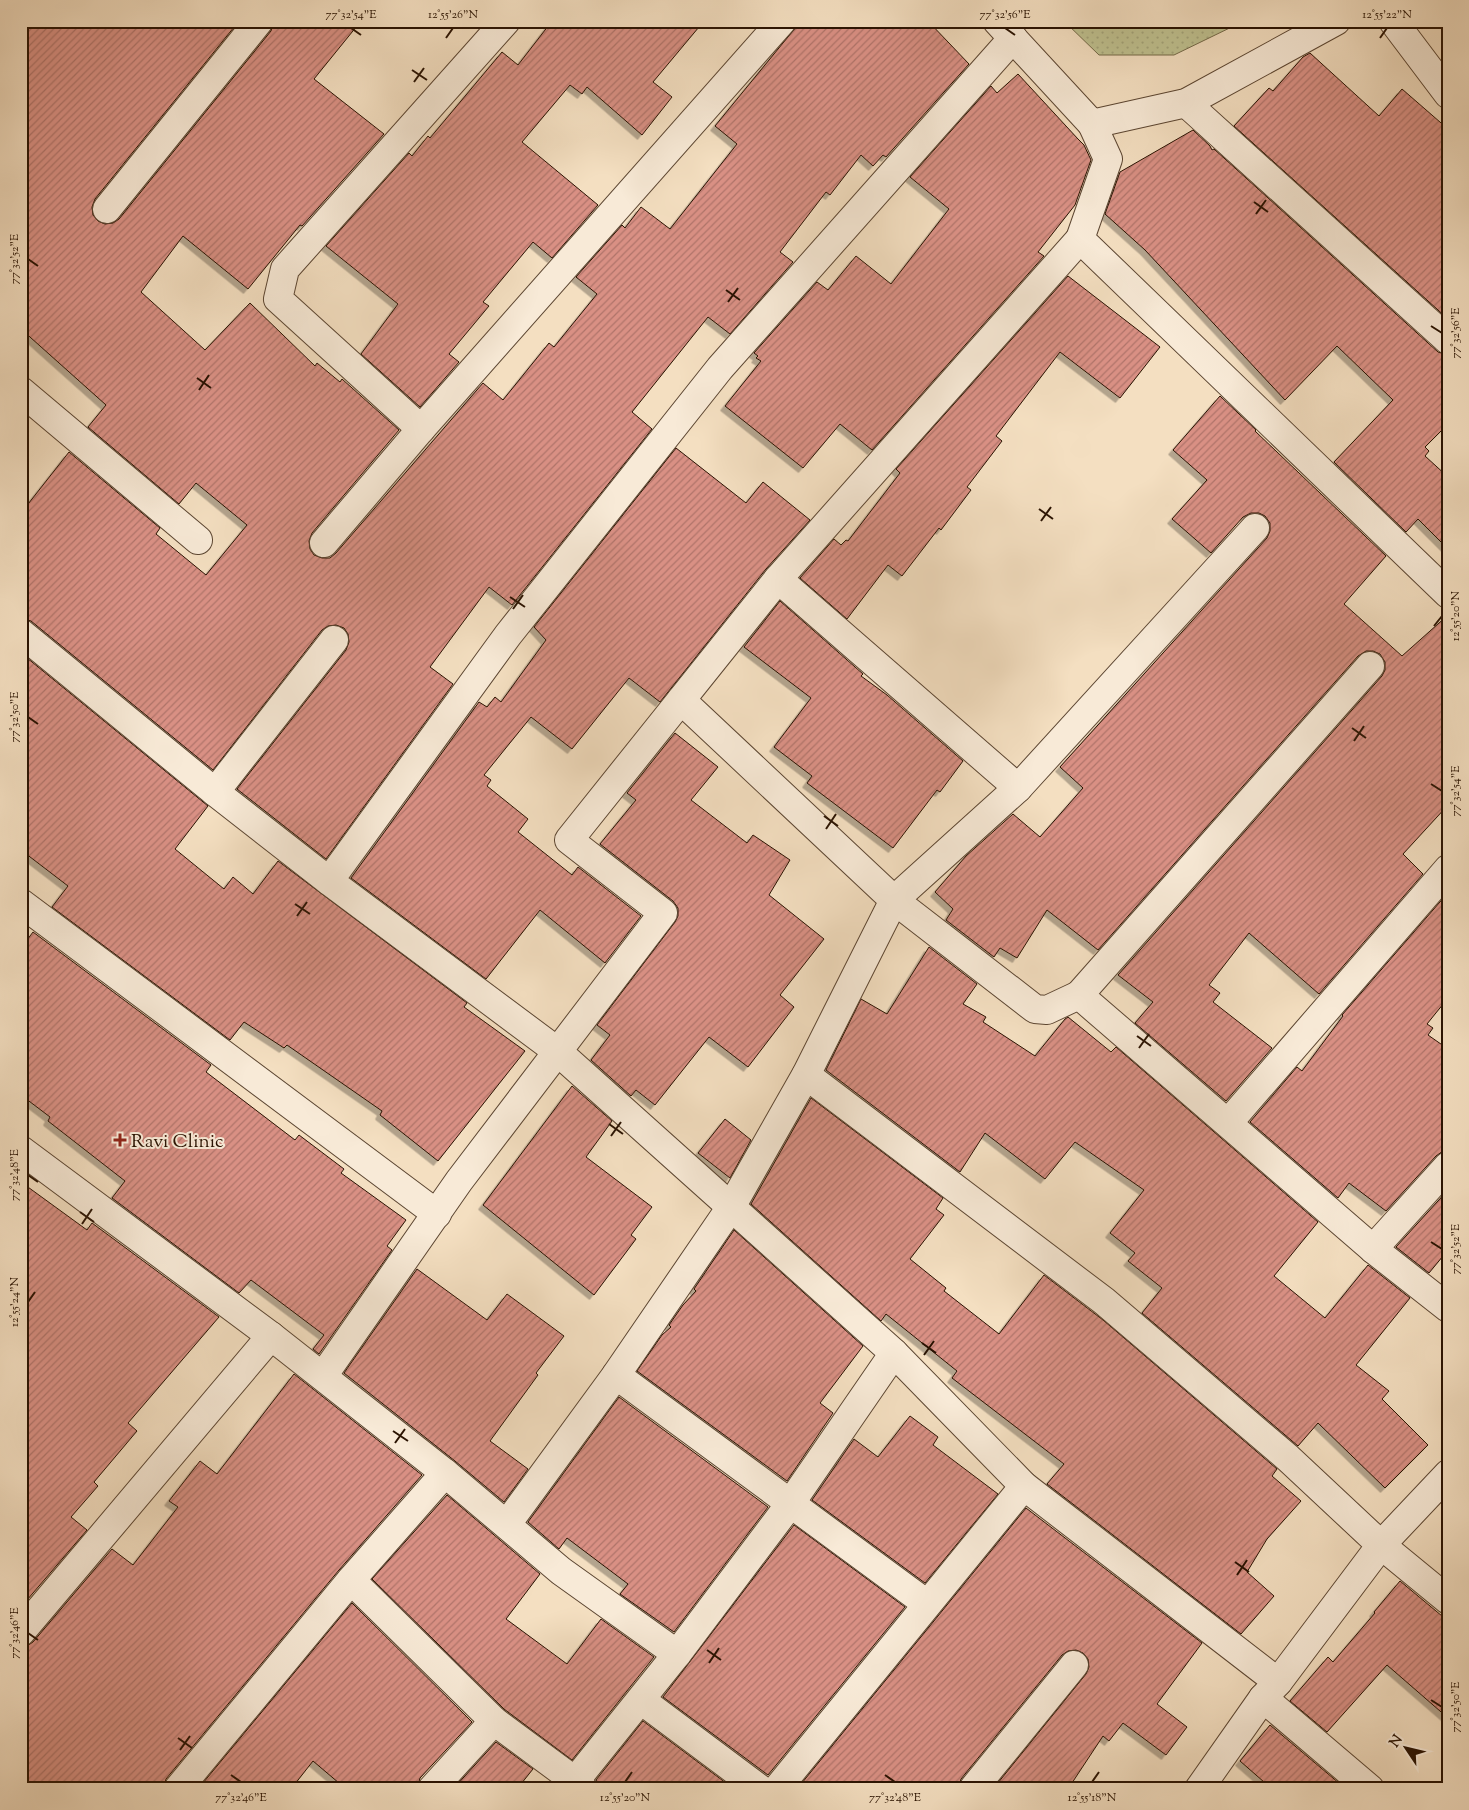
<svg xmlns="http://www.w3.org/2000/svg" width="1469" height="1810" font-family="'Sorts Mill Goudy',serif">
	<style>
		.park { fill: url(#park-dots); stroke: #746a49 }
		.building { fill: url(#building-hatch); stroke: #2a1302; filter: url(#shadow) }
		.lines { fill: none; stroke-linecap: round; stroke-linejoin: round }
		.minor-casing { stroke: #5c4632; stroke-width: 30 }
		.minor { stroke: #f8ead7; stroke-width: 28 }
		.ticks { fill: none; stroke: #2a1302; stroke-width: 2 }
		.poi-dot { fill: #8f2418; stroke: #f8ead7; stroke-width: 2 }
		.labels { text-anchor: middle; stroke-width: 4; stroke-linejoin: round; paint-order: stroke }
		.poi-label { font-size: 19px; fill: #2a1302; stroke: #f8ead7; text-anchor: start }
		.neatline { fill: none; stroke: #2a1302; stroke-width: 2 }
		.ticks-label { font-size: 12px; text-anchor: middle; fill: #2a1302 }
	</style>
	<defs>
		<pattern id="park-dots" width="8" height="8" patternUnits="userSpaceOnUse" patternTransform="scale(1.25)"><rect width="8" height="8" fill="#bfc190"/><path d="M2 2h.1M6 6h.1" fill="none" stroke="#a4a57b" stroke-width="1.8" stroke-linecap="round"/></pattern>
		<pattern id="building-hatch" width="6" height="6" patternUnits="userSpaceOnUse" patternTransform="scale(1.25)"><rect width="6" height="6" fill="#d99084"/><path d="M-1 1l2-2M0 6l6-6M5 7l2-2" fill="none" stroke="#b0746a"/></pattern>
		<filter id="shadow"><feDropShadow dx="-4.5" dy="4.5" stdDeviation="0" flood-color="#0004"/></filter>
	</defs>
	<rect width="100%" height="100%" fill="#f4dfc1"/>
	<filter id="stains"><feTurbulence type="fractalNoise" baseFrequency=".004" numOctaves="4"/><feColorMatrix values="0 0 0 0 .2 0 0 0 0 .09 0 0 0 0 .02 0 0 0 .5 -.17"/></filter>
	<radialGradient id="worn" r=".72"><stop offset=".6" stop-color="#630" stop-opacity="0"/><stop offset="1" stop-color="#630" stop-opacity=".3"/></radialGradient>
	<!-- park -->
	<path class="park" d="M 1064,21 L 1244,21 L 1174,55 L 1099,55 Z"/>
	<!-- building -->
	<g class="building">
		<path d="M 21,21 L 239,21 L 95,199 L 92,207 L 93,215 L 98,221 L 105,224 L 113,223 L 119,219 L 271,31 L 274,21 L 361,21 L 314,79 L 384,134 L 302,226 L 300,225 L 248,289 L 183,236 L 141,292 L 205,350 L 250,303 L 315,366 L 317,363 L 340,382 L 342,379 L 399,430 L 312,533 L 309,541 L 310,549 L 314,555 L 322,558 L 330,558 L 336,553 L 483,383 L 503,400 L 549,343 L 554,347 L 597,294 L 576,277 L 622,225 L 625,228 L 641,207 L 670,229 L 737,144 L 715,126 L 801,21 L 928,21 L 969,64 L 886,157 L 883,155 L 873,166 L 861,155 L 830,195 L 826,192 L 780,252 L 793,262 L 730,334 L 708,317 L 632,412 L 652,429 L 512,605 L 489,587 L 430,667 L 453,684 L 326,859 L 237,789 L 346,650 L 349,642 L 348,634 L 344,628 L 336,625 L 328,626 L 322,630 L 213,770 L 31,621 L 21,618 L 21,513 L 69,452 L 160,528 L 156,534 L 206,575 L 247,525 L 196,483 L 179,504 L 88,427 L 106,405 L 21,329 Z"/>
		<path d="M 552,21 L 704,21 L 653,82 L 672,97 L 642,135 L 587,87 L 582,94 L 570,85 L 522,142 L 598,205 L 552,258 L 533,242 L 483,302 L 489,306 L 449,354 L 459,362 L 420,407 L 361,354 L 398,304 L 326,246 L 409,153 L 412,156 L 428,136 L 430,138 L 502,52 L 518,65 Z"/>
		<path d="M 1310,53 L 1379,116 L 1402,89 L 1448,129 L 1448,319 L 1234,126 L 1269,88 L 1273,91 L 1303,57 Z"/>
		<path d="M 1018,74 L 1078,139 L 1084,145 L 1091,160 L 1075,205 L 1038,252 L 1044,256 L 872,450 L 840,424 L 803,468 L 725,406 L 761,361 L 756,358 L 758,356 L 754,353 L 817,282 L 828,290 L 856,256 L 891,284 L 949,209 L 910,177 L 991,86 L 997,93 Z"/>
		<path d="M 1193,130 L 1210,146 L 1212,150 L 1214,149 L 1438,352 L 1448,355 L 1448,424 L 1425,447 L 1429,451 L 1425,456 L 1448,477 L 1448,549 L 1418,519 L 1406,532 L 1334,462 L 1393,400 L 1337,346 L 1285,400 L 1145,250 L 1105,214 L 1120,172 Z"/>
		<path d="M 1068,276 L 1160,347 L 1120,398 L 1060,352 L 996,436 L 1002,441 L 967,487 L 971,490 L 941,530 L 939,528 L 902,576 L 888,565 L 847,619 L 800,578 L 834,539 L 841,545 L 846,540 L 848,541 L 900,473 L 896,469 Z"/>
		<path d="M 1220,396 L 1256,430 L 1255,431 L 1386,556 L 1344,604 L 1402,656 L 1448,615 L 1448,805 L 1403,854 L 1423,874 L 1319,994 L 1249,933 L 1209,985 L 1220,993 L 1213,1002 L 1272,1048 L 1226,1101 L 1135,1023 L 1153,1002 L 1118,975 L 1382,676 L 1385,670 L 1385,662 L 1380,654 L 1373,651 L 1366,651 L 1358,656 L 1098,950 L 1047,910 L 1017,958 L 1000,948 L 994,957 L 946,920 L 953,909 L 935,892 L 966,856 L 1013,814 L 1040,837 L 1083,788 L 1060,767 L 1267,538 L 1270,531 L 1270,523 L 1265,516 L 1259,513 L 1251,513 L 1243,517 L 1211,553 L 1172,519 L 1207,480 L 1173,450 Z"/>
		<path d="M 676,448 L 746,503 L 763,482 L 810,520 L 766,569 L 660,702 L 629,678 L 572,749 L 531,717 L 484,775 L 491,780 L 487,786 L 528,819 L 518,832 L 572,875 L 578,867 L 641,916 L 605,963 L 540,910 L 486,979 L 351,878 L 479,702 L 487,707 L 495,697 L 501,702 L 546,640 L 534,627 Z"/>
		<path d="M 780,601 L 863,674 L 861,676 L 887,695 L 963,761 L 940,792 L 937,790 L 893,848 L 807,783 L 812,776 L 774,747 L 811,698 L 744,647 Z"/>
		<path d="M 21,653 L 208,806 L 175,849 L 224,889 L 233,877 L 253,894 L 278,861 L 467,1003 L 464,1007 L 525,1051 L 438,1161 L 380,1115 L 382,1111 L 287,1045 L 284,1048 L 244,1022 L 230,1040 L 52,907 L 68,886 L 21,850 Z"/>
		<path d="M 675,733 L 718,767 L 691,800 L 747,843 L 753,835 L 790,860 L 769,895 L 824,939 L 780,995 L 794,1007 L 748,1067 L 709,1037 L 655,1105 L 636,1090 L 631,1096 L 591,1060 L 610,1035 L 597,1025 L 675,922 L 678,916 L 678,908 L 673,901 L 600,844 L 636,800 L 627,793 Z"/>
		<path d="M 1446,895 L 1448,897 L 1448,998 L 1427,1024 L 1433,1028 L 1428,1035 L 1448,1049 L 1448,1151 L 1443,1151 L 1436,1156 L 1386,1211 L 1349,1183 L 1338,1198 L 1250,1122 L 1297,1067 L 1302,1071 L 1343,1016 L 1342,1015 Z"/>
		<path d="M 33,932 L 211,1065 L 206,1072 L 295,1140 L 299,1135 L 344,1169 L 341,1173 L 406,1220 L 387,1246 L 392,1250 L 319,1354 L 313,1349 L 324,1335 L 251,1280 L 239,1293 L 112,1198 L 125,1181 L 48,1121 L 50,1117 L 21,1095 L 21,948 Z"/>
		<path d="M 929,947 L 977,984 L 963,1004 L 986,1017 L 983,1022 L 1035,1056 L 1065,1019 L 1068,1017 L 1111,1052 L 1116,1047 L 1318,1222 L 1274,1276 L 1325,1318 L 1368,1265 L 1410,1298 L 1356,1365 L 1389,1391 L 1382,1399 L 1428,1445 L 1385,1488 L 1318,1423 L 1298,1446 L 1142,1313 L 1162,1288 L 1128,1261 L 1135,1253 L 1110,1233 L 1144,1190 L 1075,1142 L 1045,1179 L 985,1133 L 960,1172 L 826,1070 L 861,999 L 887,1014 Z"/>
		<path d="M 572,1086 L 612,1121 L 586,1157 L 652,1207 L 631,1235 L 636,1239 L 594,1295 L 483,1205 Z"/>
		<path d="M 811,1098 L 943,1198 L 936,1209 L 944,1215 L 910,1259 L 946,1288 L 944,1291 L 999,1334 L 1044,1275 L 1103,1320 L 1277,1469 L 1272,1476 L 1301,1501 L 1267,1539 L 1247,1572 L 1274,1596 L 1241,1634 L 1047,1484 L 1064,1464 L 952,1378 L 957,1371 L 886,1314 L 881,1321 L 751,1204 Z"/>
		<path d="M 725,1119 L 751,1140 L 730,1178 L 698,1153 Z"/>
		<path d="M 21,1182 L 87,1230 L 92,1223 L 219,1317 L 128,1423 L 137,1431 L 94,1482 L 98,1486 L 71,1517 L 87,1530 L 21,1607 Z"/>
		<path d="M 1448,1190 L 1448,1250 L 1429,1273 L 1396,1247 Z"/>
		<path d="M 734,1230 L 863,1346 L 820,1403 L 833,1413 L 787,1481 L 637,1371 L 662,1335 L 671,1327 L 669,1325 L 683,1305 L 696,1291 L 694,1289 Z"/>
		<path d="M 417,1269 L 487,1320 L 507,1294 L 564,1336 L 536,1373 L 538,1375 L 490,1441 L 528,1469 L 504,1502 L 455,1461 L 344,1373 Z"/>
		<path d="M 294,1374 L 422,1475 L 339,1570 L 166,1779 L 163,1789 L 21,1789 L 21,1647 L 27,1646 L 33,1642 L 112,1549 L 133,1565 L 178,1507 L 169,1501 L 200,1461 L 217,1474 Z"/>
		<path d="M 619,1397 L 768,1507 L 674,1632 L 620,1594 L 628,1584 L 567,1538 L 559,1549 L 528,1522 Z"/>
		<path d="M 910,1416 L 938,1437 L 933,1445 L 998,1494 L 925,1583 L 812,1500 L 854,1439 L 878,1457 Z"/>
		<path d="M 447,1495 L 540,1574 L 506,1619 L 567,1664 L 601,1619 L 654,1657 L 572,1760 L 504,1709 L 372,1579 Z"/>
		<path d="M 1026,1508 L 1202,1643 L 1157,1704 L 1187,1727 L 1166,1755 L 1123,1723 L 1109,1741 L 1103,1736 L 1068,1789 L 993,1789 L 1086,1674 L 1089,1667 L 1088,1659 L 1083,1653 L 1076,1650 L 1068,1651 L 1062,1655 L 961,1779 L 958,1789 L 797,1789 Z"/>
		<path d="M 794,1525 L 905,1607 L 768,1775 L 663,1697 Z"/>
		<path d="M 1400,1581 L 1448,1621 L 1448,1718 L 1387,1665 L 1327,1732 L 1290,1701 L 1328,1657 L 1333,1662 L 1375,1613 L 1374,1612 Z"/>
		<path d="M 352,1603 L 472,1722 L 420,1778 L 417,1789 L 346,1789 L 313,1761 L 291,1789 L 198,1789 Z"/>
		<path d="M 643,1721 L 734,1789 L 604,1789 L 598,1784 L 596,1780 Z"/>
		<path d="M 1270,1725 L 1346,1789 L 1272,1789 L 1240,1761 Z"/>
		<path d="M 496,1742 L 533,1769 L 517,1789 L 453,1789 Z"/>
	</g>
	<g class="lines">
		<defs>
			<g id="minor">
				<path d="M 506,21 L 285,269 L 278,299 L 421,429 L 782,21"/>
				<path d="M 997,21 L 1092,124 L 1186,103 L 1336,21"/>
				<path d="M 1393,21 L 1448,94"/>
				<path d="M 1013,38 L 720,368 L 508,635 L 329,881 L 557,1051 L 894,1353 L 1024,1486 L 1278,1682"/>
				<path d="M 1186,103 L 1448,340"/>
				<path d="M 1092,124 L 1108,159 L 1080,239 L 1448,594"/>
				<path d="M 107,209 L 259,21"/>
				<path d="M 1080,239 L 778,579 L 681,700 L 894,900 L 1035,1009 L 1047,1010 L 1079,995 L 1373,1249 L 1448,1308"/>
				<path d="M 21,391 L 198,540"/>
				<path d="M 324,543 L 421,429"/>
				<path d="M 778,579 L 1018,788"/>
				<path d="M 21,633 L 215,792 L 329,881"/>
				<path d="M 215,792 L 334,640"/>
				<path d="M 21,903 L 437,1214"/>
				<path d="M 1079,995 L 1370,666"/>
				<path d="M 806,1075 L 1104,1301 L 1288,1458 L 1381,1545 L 1278,1682 L 1263,1698 L 1199,1789"/>
				<path d="M 1228,1123 L 1448,869"/>
				<path d="M 21,1150 L 271,1336 L 445,1473"/>
				<path d="M 1373,1249 L 1448,1166"/>
				<path d="M 616,1375 L 927,1604"/>
				<path d="M 323,1376 L 459,1181 L 663,913 L 569,840 L 681,700"/>
				<path d="M 1448,1474 L 1381,1545 L 1448,1600"/>
				<path d="M 507,1524 L 616,1375 L 731,1207 L 806,1075 L 894,900 L 1018,788 L 1255,528"/>
				<path d="M 351,1580 L 494,1721 L 575,1781 L 583,1789"/>
				<path d="M 21,1632 L 271,1336"/>
				<path d="M 1263,1698 L 1370,1789"/>
				<path d="M 641,1700 L 760,1789"/>
				<path d="M 575,1781 L 677,1654 L 790,1504 L 894,1353"/>
				<path d="M 178,1789 L 351,1580 L 445,1473 L 561,1571 L 677,1654"/>
				<path d="M 432,1789 L 494,1721"/>
				<path d="M 777,1789 L 1024,1486"/>
				<path d="M 973,1789 L 1074,1665"/>
			</g>
		</defs>
		<!-- minor casing -->
		<use href="#minor" class="minor-casing"/>
		<!-- minor -->
		<use href="#minor" class="minor"/>
	</g>
	<!-- ticks -->
	<path class="ticks" d="M 351,28 L 361,35M 1005,28 L 1015,35M 446,38 L 453,28M 1380,38 L 1387,28M 412,70 L 427,80M 414,82 L 424,68M 1254,202 L 1268,212M 1256,214 L 1266,200M 28,259 L 38,266M 726,290 L 740,300M 728,302 L 738,288M 1431,326 L 1442,333M 197,378 L 211,388M 199,390 L 209,375M 1039,509 L 1053,519M 1041,521 L 1051,507M 510,597 L 525,607M 513,609 L 523,595M 1434,626 L 1442,616M 28,717 L 38,724M 1352,728 L 1366,738M 1354,741 L 1364,726M 1431,784 L 1442,791M 824,816 L 838,826M 826,829 L 836,814M 295,904 L 310,914M 297,916 L 307,902M 1137,1036 L 1151,1046M 1139,1048 L 1149,1034M 609,1124 L 623,1134M 611,1136 L 621,1122M 28,1175 L 38,1182M 80,1212 L 94,1222M 82,1224 L 92,1209M 1431,1242 L 1442,1249M 28,1302 L 35,1292M 922,1343 L 936,1353M 924,1355 L 934,1341M 393,1431 L 408,1441M 395,1443 L 405,1429M 1235,1562 L 1249,1572M 1237,1575 L 1247,1560M 28,1633 L 38,1640M 707,1650 L 721,1660M 709,1663 L 719,1648M 1431,1700 L 1442,1707M 178,1738 L 192,1748M 180,1750 L 190,1736M 231,1775 L 241,1782M 885,1775 L 895,1782M 625,1782 L 632,1772M 1092,1782 L 1099,1772"/>
	<!-- markers -->
	<path class="poi-dot" d="M117.5 1132.5h5v5h5v5h-5v5h-5v-5h-5v-5h5z"/>
	<g class="labels">
		<!-- poi labels -->
		<g class="poi-label">
			<text x="131" y="1147">Ravi Clinic</text>
		</g>
	</g>
	<!-- margin -->
	<rect width="1469" height="1810" fill="none" stroke="#f4dfc1" stroke-width="55"/>
	<!-- north arrow -->
	<g transform="translate(1406 1748) rotate(305)" stroke="#f8ead7" stroke-width="4" paint-order="stroke">
	<path d="M0-4L9 19L0 12L-9 19Z" fill="#2a1302"/>
	<text y="-8" font-size="14" font-weight="bold" text-anchor="middle" fill="#2a1302">N</text>
	</g>
	<rect x="28" y="28" width="1414" height="1754" class="neatline"/>
	<g class="ticks-label">
		<text x="351" y="18">77°32'54"E</text>
		<text x="453" y="18">12°55'26"N</text>
		<text x="1005" y="18">77°32'56"E</text>
		<text x="1387" y="18">12°55'22"N</text>
		<text transform="translate(14 259) rotate(-90)" y="4">77°32'52"E</text>
		<text transform="translate(1455 333) rotate(-90)" y="4">77°32'56"E</text>
		<text transform="translate(1455 616) rotate(-90)" y="4">12°55'20"N</text>
		<text transform="translate(14 717) rotate(-90)" y="4">77°32'50"E</text>
		<text transform="translate(1455 791) rotate(-90)" y="4">77°32'54"E</text>
		<text transform="translate(14 1175) rotate(-90)" y="4">77°32'48"E</text>
		<text transform="translate(1455 1249) rotate(-90)" y="4">77°32'52"E</text>
		<text transform="translate(14 1302) rotate(-90)" y="4">12°55'24"N</text>
		<text transform="translate(14 1633) rotate(-90)" y="4">77°32'46"E</text>
		<text transform="translate(1455 1707) rotate(-90)" y="4">77°32'50"E</text>
		<text x="241" y="1801">77°32'46"E</text>
		<text x="625" y="1801">12°55'20"N</text>
		<text x="895" y="1801">77°32'48"E</text>
		<text x="1092" y="1801">12°55'18"N</text>
	</g>
	<rect width="100%" height="100%" filter="url(#stains)"/>
	<rect width="100%" height="100%" fill="url(#worn)"/>
</svg>
